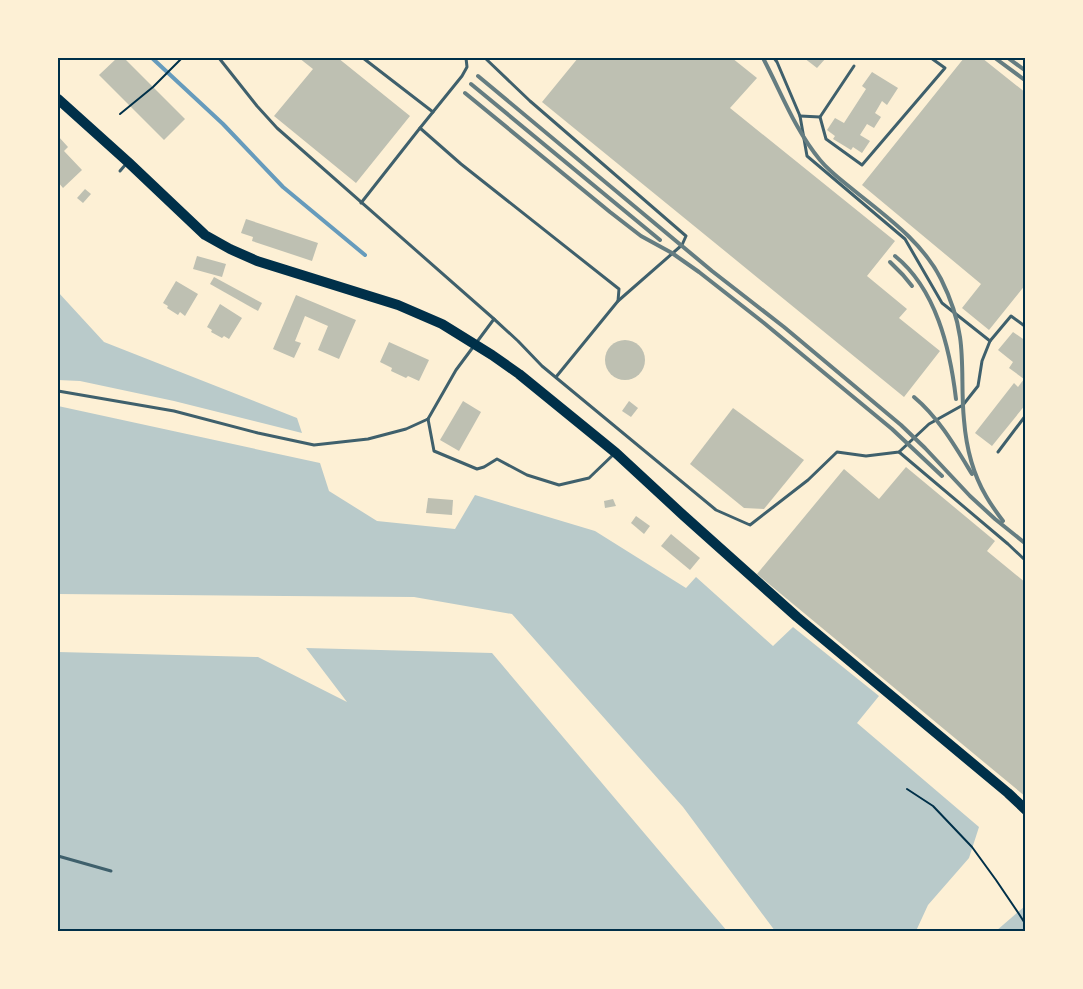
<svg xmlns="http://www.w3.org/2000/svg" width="1083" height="989" font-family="Poppins,sans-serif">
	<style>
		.green { fill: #b9caca }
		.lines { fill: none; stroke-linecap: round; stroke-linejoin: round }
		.stream { stroke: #669bbc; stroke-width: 4 }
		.building { fill: #bec0b2 }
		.path { stroke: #003049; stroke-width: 2 }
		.service { stroke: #3f606c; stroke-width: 3 }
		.primary { stroke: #003049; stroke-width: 10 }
		.rail { stroke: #657d81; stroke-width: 4 }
		.neatline { fill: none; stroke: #003049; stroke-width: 2 }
	</style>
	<rect width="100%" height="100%" fill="#fdf0d5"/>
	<!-- green -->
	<g class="green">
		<path d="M 58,292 L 104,342 L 297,418 L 302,433 L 174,401 L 80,381 L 58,380 Z"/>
		<path d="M 58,406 L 320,463 L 329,491 L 377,521 L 455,529 L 475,495 L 595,531 L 686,588 L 696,577 L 773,646 L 793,627 L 879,696 L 857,723 L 979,827 L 969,858 L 928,905 L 916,931 L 775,931 L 683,807 L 512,614 L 414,597 L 58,594 Z"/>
		<path d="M 306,648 L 492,653 L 727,931 L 58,932 L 58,652 L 258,657 L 347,702 Z"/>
		<path d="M 1025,906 L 1025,931 L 996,931 Z"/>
	</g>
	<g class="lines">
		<!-- stream -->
		<path class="stream" d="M 152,58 L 223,124 L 283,187 L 365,255"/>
	</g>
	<!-- building -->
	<g class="building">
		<path d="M 117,58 L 124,58 L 185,119 L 164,140 L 99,75 Z"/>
		<path d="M 299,58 L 338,58 L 410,116 L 356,183 L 274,116 L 313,69 Z"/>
		<path d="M 578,58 L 732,58 L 757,78 L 730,108 L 895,241 L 867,276 L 907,309 L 899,318 L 940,351 L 904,397 L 542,102 Z"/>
		<path d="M 804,58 L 826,58 L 817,68 Z"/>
		<path d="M 964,58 L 982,58 L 1026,93 L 1026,284 L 989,330 L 962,308 L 981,284 L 862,185 Z"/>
		<path d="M 872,72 L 898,88 L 887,105 L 882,101 L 875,113 L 881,117 L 874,128 L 867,124 L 860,135 L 870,141 L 862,153 L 853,147 L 851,150 L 833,139 L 835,136 L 827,130 L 835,118 L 844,123 L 866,89 L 862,86 Z"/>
		<path d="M 58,136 L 68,147 L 64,151 L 82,170 L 63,188 L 58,182 Z"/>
		<path d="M 85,189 L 91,194 L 83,203 L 77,198 Z"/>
		<path d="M 246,219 L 318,243 L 312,261 L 252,241 L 253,237 L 241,233 Z"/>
		<path d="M 197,256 L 226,264 L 222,277 L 193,269 Z"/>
		<path d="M 214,277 L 262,303 L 258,311 L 210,284 Z"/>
		<path d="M 176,281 L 198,294 L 185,316 L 180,312 L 178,315 L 167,308 L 168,306 L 163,303 Z"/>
		<path d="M 296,295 L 356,320 L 339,359 L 318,350 L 328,326 L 305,316 L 295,341 L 301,343 L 294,358 L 273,349 Z"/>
		<path d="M 220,304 L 242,318 L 229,339 L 224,336 L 222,338 L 211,332 L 212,330 L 207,327 Z"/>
		<path d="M 1013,332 L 1026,341 L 1026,404 L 992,446 L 975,433 L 1014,383 L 1018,387 L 1024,379 L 1009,368 L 1013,362 L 998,350 Z"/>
		<circle cx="625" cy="360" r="20"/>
		<path d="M 389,342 L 429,360 L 419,381 L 408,376 L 406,378 L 391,371 L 392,368 L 380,362 Z"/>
		<path d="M 463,401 L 481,412 L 459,451 L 440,440 Z"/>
		<path d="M 629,401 L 638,408 L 631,417 L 622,411 Z"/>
		<path d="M 733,408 L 804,460 L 764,509 L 744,508 L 690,464 Z"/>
		<path d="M 906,467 L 995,541 L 987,551 L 1026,583 L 1026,797 L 757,574 L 844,469 L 879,499 Z"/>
		<path d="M 428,498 L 453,500 L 452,515 L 426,513 Z"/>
		<path d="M 613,499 L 616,506 L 605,508 L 604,501 Z"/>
		<path d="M 636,516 L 650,526 L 644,534 L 631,523 Z"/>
		<path d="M 671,534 L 700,558 L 690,570 L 661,546 Z"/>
	</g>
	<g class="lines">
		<!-- path -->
		<g class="path">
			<path d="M 120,114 L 153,87 L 182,58"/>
			<path d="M 907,789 L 933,806 L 972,847 L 996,880 L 1019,914 L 1026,925"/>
		</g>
		<!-- service -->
		<g class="service">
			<path d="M 219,58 L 257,106 L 277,128 L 494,319 L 518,341 L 542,366 L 716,510 L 750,525 L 808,480 L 837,452 L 866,456 L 899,452 L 929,424 L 963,405 L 978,386 L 982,361 L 990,341 L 1011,316 L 1026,327"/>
			<path d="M 363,58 L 433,112"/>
			<path d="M 485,58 L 530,101 L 686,236 L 682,245 L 618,301"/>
			<path d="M 774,58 L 777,62 L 800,116 L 807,156 L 905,239 L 942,303 L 990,341"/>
			<path d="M 854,66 L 820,117 L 826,139 L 862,165 L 945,68 L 931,58"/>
			<path d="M 800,116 L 820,117"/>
			<path d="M 420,128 L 462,76 L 467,67 L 466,58"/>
			<path d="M 120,171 L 126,164"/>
			<path d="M 361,203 L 420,128 L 461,164 L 619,289 L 618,301 L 556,377"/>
			<path d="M 58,391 L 174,411 L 258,433 L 314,445 L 368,439 L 406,429 L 428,419"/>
			<path d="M 428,419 L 434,451 L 477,469 L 484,467 L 497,459 L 527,475 L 559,485 L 589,478 L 615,453"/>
			<path d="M 428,419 L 456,370 L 494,319"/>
			<path d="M 899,452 L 1008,544 L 1026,561"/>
			<path d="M 998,452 L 1026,415"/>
			<path d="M 58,856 L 111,871"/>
		</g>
		<!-- primary -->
		<path class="primary" d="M 58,99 L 128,162 L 205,235 L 230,249 L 257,261 L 398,305 L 442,324 L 492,355 L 519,374 L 616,453 L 683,515 L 797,617 L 1008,793 L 1026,810"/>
		<!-- rail -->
		<g class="rail">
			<path d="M 763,58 C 781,92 795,130 820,160 C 829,171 840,179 851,188 C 884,215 922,241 941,279 C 950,297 957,316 960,337 C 964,364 961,392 964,420 C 966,445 973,474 986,496 C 991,505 997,513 1003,521"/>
			<path d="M 995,58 L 1026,81"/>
			<path d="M 1008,58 L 1026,71"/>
			<path d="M 478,76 L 712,271 L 784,327 L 901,425 L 925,448 L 970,496 L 995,519 L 1026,544"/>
			<path d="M 471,84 L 660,240"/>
			<path d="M 465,93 L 610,212 L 641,236 L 672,253 L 699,272 L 764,323 L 892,429 L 942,476"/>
			<path d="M 895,256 C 936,289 950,348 956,399"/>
			<path d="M 890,262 L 903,275 L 912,286"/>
			<path d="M 914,397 C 939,418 955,446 972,474"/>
		</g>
	</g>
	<!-- border -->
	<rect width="1083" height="989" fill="none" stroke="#fdf0d5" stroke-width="118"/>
	<rect x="59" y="59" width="965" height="871" class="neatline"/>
</svg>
